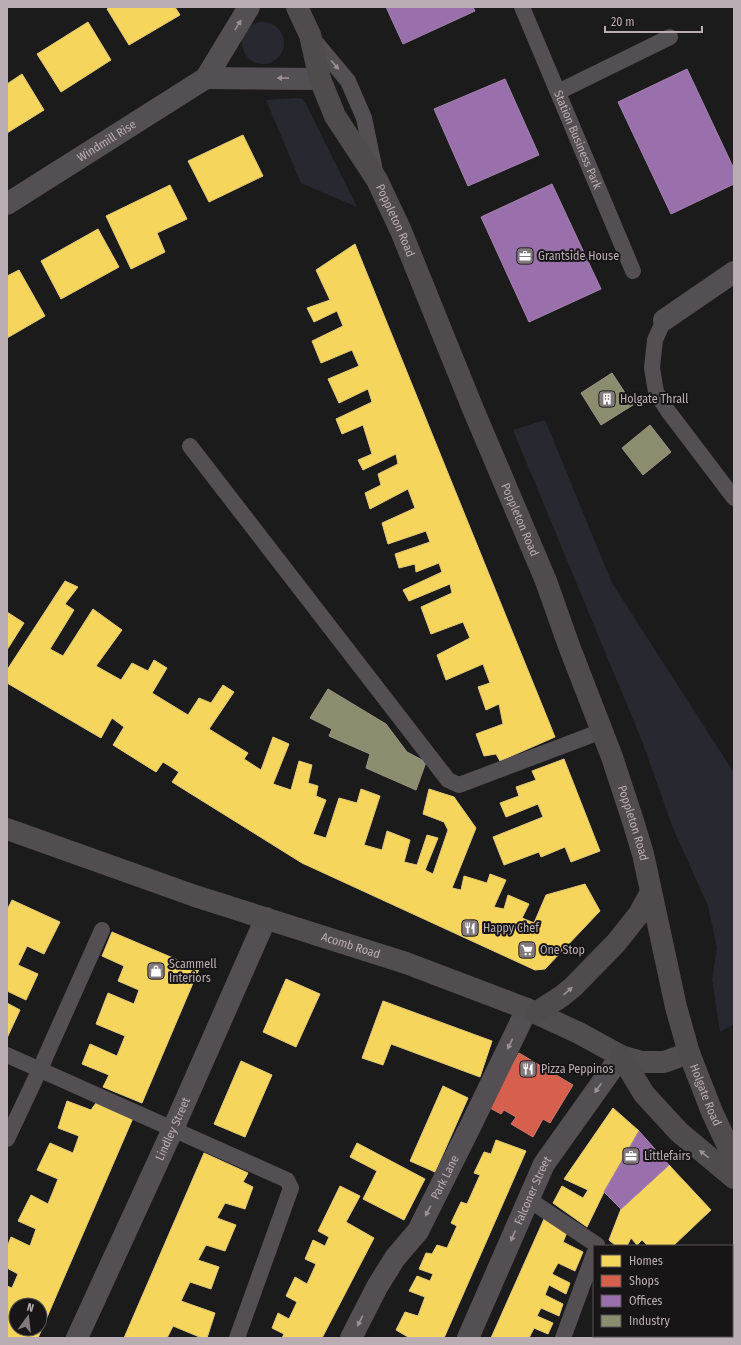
<svg xmlns="http://www.w3.org/2000/svg" width="741" height="1345" font-family="'Fira Sans Condensed',sans-serif">
	<style>
		.green { fill: #282831 }
		.homes { fill: #f6d55c; stroke: #e4c976; fill-rule: evenodd }
		.shops { fill: #d6604d; stroke: #ce776c }
		.offices { fill: #9970ab; stroke: #a382ae }
		.industry { fill: #8c8c6e; stroke: #9a9683 }
		.lines { fill: none; stroke-linecap: round; stroke-linejoin: round }
		.lane { stroke: #544f52; stroke-width: 16 }
		.street { stroke: #544f52; stroke-width: 22 }
		.secondary { stroke: #524e50; stroke-width: 22 }
		.primary { stroke: #504c4d; stroke-width: 22 }
		.oneway { fill: #9c9197 }
		.oneway2 { fill: #9b9095 }
		.labels { text-anchor: middle; stroke-width: 4; stroke-linejoin: round; paint-order: stroke }
		.street-label { font-size: 12px; fill: #bbadb4; stroke: #171515 }
		.poi-label { font-size: 12px; fill: #bbadb4; stroke: #171515; text-anchor: start }
	</style>
	<rect width="100%" height="100%" fill="#1b1b1b"/>
	<!-- green -->
	<g class="green">
		<circle cx="263" cy="43" r="21"/>
		<path d="M 297,98 L 302,99 L 306,104 L 357,207 L 301,183 L 266,100 Z"/>
		<path d="M 545,420 L 612,583 L 734,773 L 734,1024 L 720,1032 L 712,979 L 717,948 L 708,906 L 673,828 L 642,741 L 513,430 Z"/>
	</g>
	<!-- homes -->
	<g class="homes">
		<path d="M 110,7 L 175,7 L 180,15 L 129,45 L 107,9 Z"/>
		<path d="M 88,22 L 111,60 L 61,92 L 37,54 Z"/>
		<path d="M 22,74 L 44,110 L 7,133 L 7,84 Z"/>
		<path d="M 243,135 L 263,176 L 209,202 L 188,161 Z"/>
		<path d="M 170,185 L 187,219 L 157,233 L 165,252 L 131,269 L 106,216 Z"/>
		<path d="M 98,229 L 119,267 L 61,299 L 41,261 Z"/>
		<path d="M 355,244 L 555,737 L 500,761 L 496,754 L 484,756 L 476,734 L 503,724 L 499,704 L 486,710 L 478,687 L 490,683 L 483,664 L 446,680 L 437,655 L 470,638 L 463,622 L 431,634 L 421,607 L 452,593 L 450,584 L 409,601 L 403,590 L 442,572 L 439,563 L 416,572 L 415,564 L 399,568 L 395,554 L 430,542 L 426,531 L 388,544 L 382,523 L 415,508 L 408,489 L 370,509 L 365,493 L 381,485 L 378,474 L 398,464 L 396,454 L 363,470 L 358,460 L 372,454 L 363,425 L 342,434 L 336,419 L 372,402 L 368,389 L 339,403 L 328,379 L 359,366 L 352,350 L 321,363 L 312,341 L 343,326 L 337,311 L 314,322 L 307,308 L 330,300 L 316,270 Z"/>
		<path d="M 19,270 L 45,316 L 7,338 L 7,276 Z"/>
		<path d="M 65,581 L 78,587 L 65,604 L 74,610 L 50,649 L 63,656 L 93,609 L 122,630 L 96,666 L 121,680 L 132,663 L 148,671 L 154,660 L 167,668 L 152,693 L 188,715 L 199,698 L 211,703 L 223,685 L 234,692 L 209,729 L 248,753 L 244,759 L 261,770 L 273,737 L 289,744 L 273,784 L 291,790 L 299,761 L 312,765 L 308,783 L 318,786 L 316,796 L 326,800 L 313,834 L 326,838 L 339,798 L 357,803 L 361,789 L 380,796 L 364,845 L 382,850 L 387,831 L 410,840 L 404,862 L 417,865 L 427,835 L 438,838 L 425,870 L 433,874 L 448,830 L 444,822 L 423,814 L 429,789 L 454,797 L 476,828 L 452,888 L 461,890 L 464,876 L 487,883 L 490,874 L 506,880 L 494,907 L 504,909 L 508,895 L 529,904 L 522,918 L 534,923 L 546,895 L 585,884 L 600,911 L 545,969 L 535,970 L 302,863 L 172,782 L 179,772 L 163,762 L 156,772 L 113,745 L 124,727 L 112,718 L 101,738 L 7,683 L 7,670 Z"/>
		<path d="M 7,612 L 24,623 L 7,650 Z"/>
		<path d="M 564,759 L 600,851 L 571,862 L 565,847 L 541,857 L 539,852 L 504,865 L 493,837 L 543,817 L 538,804 L 506,817 L 500,803 L 519,796 L 516,787 L 536,780 L 532,771 Z"/>
		<path d="M 12,900 L 60,922 L 44,954 L 27,946 L 18,965 L 38,974 L 26,1000 L 7,991 L 7,992 L 7,910 Z"/>
		<path d="M 112,932 L 199,969 L 142,1103 L 103,1087 L 109,1075 L 82,1064 L 90,1044 L 117,1056 L 125,1036 L 96,1024 L 108,993 L 134,1004 L 139,990 L 118,981 L 124,966 L 102,956 Z"/>
		<path d="M 286,979 L 320,994 L 296,1047 L 263,1032 Z"/>
		<path d="M 383,1001 L 492,1041 L 480,1077 L 391,1044 L 383,1065 L 362,1058 Z"/>
		<path d="M 7,1003 L 20,1010 L 7,1038 Z"/>
		<path d="M 241,1061 L 272,1075 L 245,1137 L 214,1124 Z"/>
		<path d="M 443,1086 L 468,1098 L 435,1172 L 410,1161 Z"/>
		<path d="M 67,1101 L 91,1110 L 96,1103 L 133,1118 L 38,1338 L 7,1338 L 7,1286 L 12,1288 L 18,1274 L 7,1268 L 7,1247 L 11,1237 L 30,1246 L 36,1229 L 18,1221 L 31,1195 L 48,1204 L 58,1179 L 37,1170 L 50,1143 L 73,1153 L 79,1136 L 58,1128 ZM 16,1305 L 40,1305 L 40,1329 L 16,1329 Z"/>
		<path d="M 613,1108 L 639,1131 L 604,1192 L 587,1227 L 553,1203 L 562,1186 L 583,1198 L 588,1190 L 564,1179 Z"/>
		<path d="M 496,1140 L 526,1151 L 444,1338 L 407,1338 L 408,1337 L 396,1330 L 405,1312 L 418,1316 L 425,1297 L 409,1291 L 417,1276 L 430,1281 L 433,1274 L 419,1269 L 426,1253 L 432,1254 L 437,1245 L 447,1248 L 457,1226 L 451,1223 L 461,1202 L 467,1204 L 480,1175 L 474,1173 L 484,1152 L 491,1154 Z"/>
		<path d="M 357,1143 L 425,1179 L 404,1220 L 363,1199 L 377,1171 L 350,1157 Z"/>
		<path d="M 204,1153 L 248,1173 L 243,1182 L 253,1187 L 245,1209 L 225,1203 L 217,1218 L 236,1225 L 225,1251 L 206,1245 L 198,1260 L 219,1267 L 211,1289 L 190,1282 L 181,1301 L 215,1313 L 207,1338 L 202,1338 L 173,1326 L 167,1338 L 124,1338 Z"/>
		<path d="M 669,1165 L 711,1210 L 673,1246 L 648,1246 L 642,1240 L 637,1245 L 631,1238 L 627,1246 L 616,1246 L 609,1240 L 621,1209 Z"/>
		<path d="M 340,1186 L 360,1196 L 346,1222 L 374,1238 L 322,1338 L 282,1338 L 284,1334 L 272,1328 L 278,1313 L 289,1319 L 297,1302 L 286,1296 L 295,1277 L 307,1284 L 316,1264 L 305,1259 L 313,1240 L 325,1246 L 329,1237 L 318,1231 Z"/>
		<path d="M 544,1219 L 568,1230 L 563,1242 L 583,1252 L 575,1271 L 558,1263 L 552,1274 L 570,1283 L 566,1294 L 549,1285 L 545,1295 L 563,1304 L 559,1316 L 541,1308 L 537,1316 L 553,1323 L 548,1334 L 534,1328 L 529,1338 L 491,1338 Z"/>
		<path d="M 630,1336 L 666,1336 L 665,1338 L 629,1338 Z"/>
		<path d="M 672,1336 L 701,1336 L 700,1338 L 671,1338 Z"/>
	</g>
	<!-- shops -->
	<path class="shops" d="M 519,1053 L 573,1085 L 550,1123 L 543,1119 L 533,1137 L 511,1124 L 516,1117 L 504,1110 L 501,1114 L 488,1107 Z"/>
	<!-- offices -->
	<g class="offices">
		<path d="M 386,7 L 473,7 L 475,11 L 403,44 Z"/>
		<path d="M 687,69 L 734,169 L 734,184 L 671,214 L 618,102 Z"/>
		<path d="M 505,79 L 539,155 L 468,186 L 434,109 Z"/>
		<path d="M 552,184 L 601,289 L 529,322 L 481,217 Z"/>
		<path d="M 639,1131 L 669,1165 L 621,1209 L 604,1192 Z"/>
	</g>
	<!-- industry -->
	<g class="industry">
		<path d="M 612,373 L 633,405 L 601,425 L 581,393 Z"/>
		<path d="M 650,425 L 671,452 L 643,475 L 622,448 Z"/>
		<path d="M 328,689 L 386,724 L 407,752 L 426,762 L 416,790 L 366,768 L 370,754 L 329,736 L 332,729 L 310,718 Z"/>
	</g>
	<g class="lines">
		<!-- lane -->
		<g class="lane">
			<path id="s1" d="M 522,7 L 633,271"/>
			<path d="M 312,38 L 348,81 L 364,118 L 375,171"/>
			<path d="M 558,92 L 670,37"/>
			<path d="M 664,320 L 655,340 L 652,368 L 656,392 L 668,411 L 734,498"/>
			<path d="M 190,446 L 448,780 L 459,785 L 602,731"/>
			<path d="M 7,1055 L 287,1180 L 291,1188 L 237,1338"/>
			<path d="M 7,1139 L 40,1069 L 102,930"/>
			<path d="M 528,1199 L 597,1245 L 597,1246"/>
			<path d="M 732,1277 L 734,1271"/>
			<path d="M 563,1338 L 594,1254"/>
			<path d="M 709,1338 L 710,1336"/>
		</g>
		<!-- street -->
		<g class="street">
			<path d="M 206,78 L 320,79"/>
			<path id="s2" d="M 7,204 L 206,78 L 249,7"/>
			<path d="M 664,320 L 734,272"/>
			<path id="s3" d="M 77,1338 L 173,1129 L 266,918"/>
			<path id="s4" d="M 351,1338 L 377,1287 L 395,1258 L 418,1231 L 471,1125 L 527,1009"/>
			<path id="s5" d="M 468,1338 L 544,1164 L 621,1056"/>
		</g>
		<!-- secondary -->
		<path class="secondary" id="s6" d="M 7,829 L 195,896 L 406,963 L 527,1009 L 579,1033 L 621,1056 L 642,1062 L 664,1062 L 689,1053"/>
		<!-- primary -->
		<g class="primary">
			<path id="s7" d="M 297,7 L 310,35 L 320,79 L 335,116 L 377,180 L 401,231 L 473,409 L 546,581 L 569,646 L 612,757 L 633,821 L 643,854 L 676,1007 L 689,1053 L 712,1112 L 734,1159"/>
			<path d="M 536,1013 L 562,996 L 573,987 L 616,943 L 639,914 L 651,892"/>
			<path d="M 621,1056 L 644,1094 L 679,1132 L 734,1178"/>
		</g>
	</g>
	<!-- one-way arrows -->
	<defs><path id="oneway-solid" d="M-6-.8H1V-3.2L6.5 0L1 3.2V.8H-6Z"/></defs>
	<g class="oneway">
		<use href="#oneway-solid" transform="translate(238 25) rotate(-58)"/>
		<use href="#oneway-solid" transform="translate(335 65) rotate(50)"/>
		<use href="#oneway-solid" transform="translate(283 78) rotate(-179)"/>
		<use href="#oneway-solid" transform="translate(510 1044) rotate(116)"/>
		<use href="#oneway-solid" transform="translate(598 1088) rotate(125)"/>
		<use href="#oneway-solid" transform="translate(428 1211) rotate(117)"/>
		<use href="#oneway-solid" transform="translate(513 1236) rotate(113)"/>
		<use href="#oneway-solid" transform="translate(360 1321) rotate(117)"/>
	</g>
	<g class="oneway2">
		<use href="#oneway-solid" transform="translate(568 991) rotate(-40)"/>
		<use href="#oneway-solid" transform="translate(704 1154) rotate(-141)"/>
	</g>
	<!-- icons -->
	<defs>
		<symbol id="office-square" viewBox="-11 -11 22 22"><rect x="-9" y="-9" width="18" height="18" rx="4" fill="#837a7e" stroke="#171515"/><path d="M-6-3h4V-5.5h4V-3h4V5H-6ZM-1-4.5V-3h2v-1.5ZM-6 0V1H6V0Z" fill="#fff"/></symbol>
		<symbol id="building-square" viewBox="-11 -11 22 22"><rect x="-9" y="-9" width="18" height="18" rx="4" fill="#837a7e" stroke="#171515"/><path d="M-4-6H4V6H1V3H-1V6H-4ZM-2.5-4.3h1.7v1.8h-1.7ZM.8-4.3h1.7v1.8H.8ZM-2.5-1h1.7V.8h-1.7ZM.8-1h1.7V.8H.8Z" fill="#fff"/></symbol>
		<symbol id="restaurant-square" viewBox="-11 -11 22 22"><rect x="-9" y="-9" width="18" height="18" rx="4" fill="#837a7e" stroke="#171515"/><path d="M-5-6h1v4h1v-4h1v4h1v-4h1v5L-1.5 .5V6h-2V.5L-5-1ZM5-6V6H3V1.5H1.5Q1.5-4 5-6Z" fill="#fff"/></symbol>
		<symbol id="supermarket-square" viewBox="-11 -11 22 22"><rect x="-9" y="-9" width="18" height="18" rx="4" fill="#837a7e" stroke="#171515"/><path d="M-6-5.5h2.5l.6 2H6L4.5 2H-2.5L-4.4-4H-6ZM-1.5 3.2a1.3 1.3 0 1 0 .1 0ZM3 3.2a1.3 1.3 0 1 0 .1 0Z" fill="#fff"/></symbol>
		<symbol id="shop-square" viewBox="-11 -11 22 22"><rect x="-9" y="-9" width="18" height="18" rx="4" fill="#837a7e" stroke="#171515"/><path d="M-5-2.5h2.3a2.7 3.5 0 0 1 5.4 0H5L5.5 6h-11ZM-1.5-2.5h3a1.5 2.3 0 0 0-3 0Z" fill="#fff"/></symbol>
	</defs>
	<g fill-rule="evenodd">
		<use href="#office-square" x="515" y="246" width="20" height="20"/>
		<use href="#building-square" x="597" y="389" width="20" height="20"/>
		<use href="#restaurant-square" x="460" y="918" width="20" height="20"/>
		<use href="#supermarket-square" x="517" y="940" width="20" height="20"/>
		<use href="#shop-square" x="146" y="961" width="20" height="20"/>
		<use href="#restaurant-square" x="518" y="1059" width="20" height="20"/>
		<use href="#office-square" x="621" y="1146" width="20" height="20"/>
	</g>
	<g class="labels">
		<!-- street labels -->
		<g class="street-label">
			<text dy="4" stroke="none"><textPath href="#s2" startOffset="118">Windmill Rise</textPath></text>
			<text dy="4" stroke="none"><textPath href="#s1" startOffset="144">Station Business Park</textPath></text>
			<text dy="4" stroke="none"><textPath href="#s7" startOffset="237">Poppleton Road</textPath></text>
			<text dy="4" stroke="none"><textPath href="#s7" startOffset="561">Poppleton Road</textPath></text>
			<text dy="4" stroke="none"><textPath href="#s7" startOffset="885">Poppleton Road</textPath></text>
			<text dy="4" stroke="none"><textPath href="#s6" startOffset="363">Acomb Road</textPath></text>
			<text dy="4" stroke="none"><textPath href="#s7" startOffset="1167">Holgate Road</textPath></text>
			<text dy="4" stroke="none"><textPath href="#s3" startOffset="230">Lindley Street</textPath></text>
			<text dy="4" stroke="none"><textPath href="#s4" startOffset="187">Park Lane</textPath></text>
			<text dy="4" stroke="none"><textPath href="#s5" startOffset="161">Falconer Street</textPath></text>
		</g>
		<!-- poi labels -->
		<g class="poi-label">
			<text x="538" y="260">Grantside House</text>
			<text x="620" y="403">Holgate Thrall</text>
			<text x="483" y="932">Happy Chef</text>
			<text x="540" y="954">One Stop</text>
			<text x="169" y="968">Scammell<tspan x="169" dy="14">Interiors</tspan></text>
			<text x="541" y="1073">Pizza Peppinos</text>
			<text x="644" y="1160">Littlefairs</text>
		</g>
	</g>
	<!-- border -->
	<rect width="741" height="1345" fill="none" stroke="#bbadb4" stroke-width="16"/>
	<!-- legend -->
	<rect x="593" y="1245" width="140" height="92" fill="#171515" stroke="#595255"/>
	<rect x="601" y="1255" width="20" height="12" fill="#f6d55c" stroke="#595255"/>
	<text x="629" y="1265" font-size="12" fill="#bbadb4">Homes</text>
	<rect x="601" y="1275" width="20" height="12" fill="#d6604d" stroke="#595255"/>
	<text x="629" y="1285" font-size="12" fill="#bbadb4">Shops</text>
	<rect x="601" y="1295" width="20" height="12" fill="#9970ab" stroke="#595255"/>
	<text x="629" y="1305" font-size="12" fill="#bbadb4">Offices</text>
	<rect x="601" y="1315" width="20" height="12" fill="#8c8c6e" stroke="#595255"/>
	<text x="629" y="1325" font-size="12" fill="#bbadb4">Industry</text>
	<!-- north arrow -->
	<g transform="translate(28 1317) rotate(15)"><circle r="19" fill="#171515" stroke="#595255"/>
	<path d="M0-3L7 15L0 10L-7 15Z" fill="#837a7e"/>
	<text y="-6" font-size="11" font-weight="bold" text-anchor="middle" fill="#bbadb4">N</text>
	</g>
	<!-- scale -->
	<path d="M605 26v6h97v-6" fill="none" stroke="#bbadb4" stroke-width="2"/>
	<text x="611" y="26" font-size="12" fill="#bbadb4" stroke="#171515" stroke-width="3" paint-order="stroke">20 m</text>
</svg>
